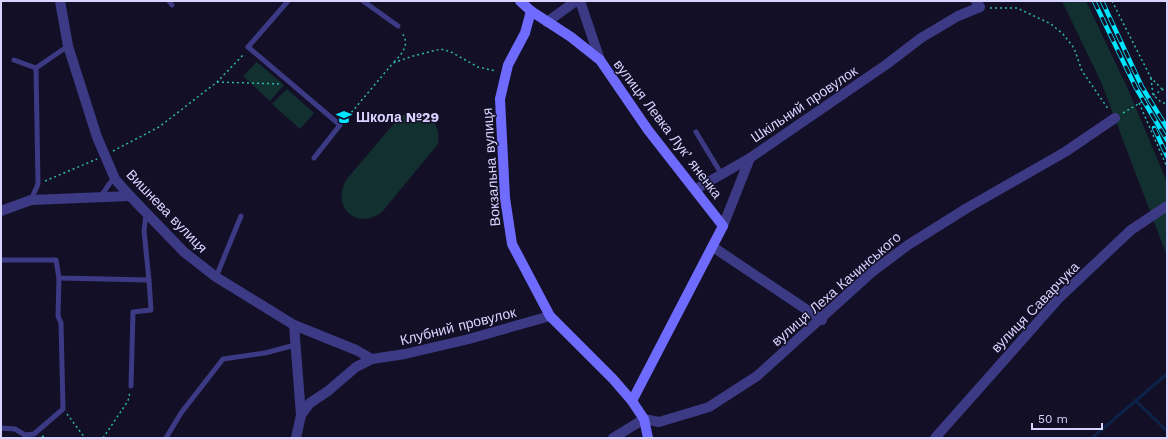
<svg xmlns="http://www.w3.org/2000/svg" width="1168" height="439" font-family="'Work Sans',sans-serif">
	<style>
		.green { fill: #12302f }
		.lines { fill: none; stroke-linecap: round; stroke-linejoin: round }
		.stream { stroke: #0c2248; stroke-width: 3 }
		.path { stroke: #2fb8b0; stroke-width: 1.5; stroke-dasharray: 2 3; stroke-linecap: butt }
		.lane { stroke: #3d3a85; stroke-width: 5 }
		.street { stroke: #3d3a85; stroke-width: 10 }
		.secondary { stroke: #6f6bff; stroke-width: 10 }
		.rail-casing { stroke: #00e5ff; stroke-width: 4.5 }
		.rail { stroke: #130f26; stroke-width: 3; stroke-dasharray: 9; stroke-linecap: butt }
		.labels { text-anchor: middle; stroke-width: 3; stroke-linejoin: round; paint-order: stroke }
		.street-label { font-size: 14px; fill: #d9d4ff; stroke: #130f26 }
		.poi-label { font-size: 14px; font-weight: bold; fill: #d9d4ff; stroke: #130f26; text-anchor: start }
	</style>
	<rect width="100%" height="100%" fill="#130f26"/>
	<!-- green -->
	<g class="green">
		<path d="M 1062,1 L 1086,1 L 1127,87 L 1167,182 L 1167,256 L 1101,82 Z"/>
		<path d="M 257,62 L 284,85 L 270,101 L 243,76 Z"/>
		<path d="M 287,89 L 314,113 L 300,129 L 272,104 Z"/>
		<path d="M 413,112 C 432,114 440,125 438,144 L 382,212 C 357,231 331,208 346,180 L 397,120 L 405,114 Z"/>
	</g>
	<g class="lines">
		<!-- stream -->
		<g class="stream">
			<path d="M 1135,400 L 1167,431"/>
			<path d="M 1092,438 L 1167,374"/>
		</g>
		<!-- path -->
		<g class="path">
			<path d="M 1112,1 L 1151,78 L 1163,90"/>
			<path d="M 990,8 L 1017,8 L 1051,24 L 1063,34 L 1074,48 L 1082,71 L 1109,110"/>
			<path d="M 394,62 C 403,53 410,44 402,33"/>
			<path d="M 1151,78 L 1153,95 L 1161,102 L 1167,104"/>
			<path d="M 217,82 L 281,84"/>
			<path d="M 1139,103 L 1167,167"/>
			<path d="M 1123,113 L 1167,87"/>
			<path d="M 345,120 L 393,63 L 413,56 L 441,49 L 451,52 L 478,67 L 496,71"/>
			<path d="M 113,151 L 159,127 L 217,82 L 244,54"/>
			<path d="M 45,181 L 97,159"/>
			<path d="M 67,414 L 85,438"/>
			<path d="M 42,436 L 47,438"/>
			<path d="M 103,438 L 128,401 L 130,392"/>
		</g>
		<!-- lane -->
		<g class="lane">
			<path d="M 169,1 L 172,5"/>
			<path d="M 288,1 L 248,47 L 340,125 L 314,158"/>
			<path d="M 363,1 L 398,26"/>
			<path d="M 14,60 L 36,68"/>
			<path d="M 696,132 L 722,175"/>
			<path d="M 101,196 L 110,183 L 115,179"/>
			<path d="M 31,200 L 38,184 L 36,68 L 68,46"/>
			<path d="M 1,260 L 56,260 L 59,278 L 149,280 L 144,231 L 146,214"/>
			<path d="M 216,277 L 241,216"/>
			<path d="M 131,386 L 133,312 L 151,310 L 149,280"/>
			<path d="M 1,428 L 15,429 L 25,435 L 34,434 L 63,409 L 61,323 L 58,316 L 59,278"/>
			<path d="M 166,438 L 181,413 L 223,359 L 265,353 L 295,345"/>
		</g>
		<!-- street -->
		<g class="street">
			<path d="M 60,1 L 68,46 L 97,137 L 115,179 L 130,196 L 184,252 L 216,277 L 294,325 L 356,350 L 372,359"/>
			<path d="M 580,1 L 600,60"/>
			<path d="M 547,22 L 576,1"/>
			<path d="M 696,189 L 750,158 L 887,64 L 921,38 L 958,16 L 980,7 L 976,1"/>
			<path d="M 1,211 L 31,200 L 130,196"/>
			<path d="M 723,226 L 750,158"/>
			<path d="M 713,247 L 822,320"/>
			<path d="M 294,325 L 301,415 L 296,438"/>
			<path d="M 301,415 L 310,403 L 328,391 L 356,367 L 372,359 L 405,354 L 469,339 L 550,316"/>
			<path d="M 613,438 L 644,419 L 659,422 L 709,407 L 757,376 L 872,272 L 908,245 L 967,208 L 1065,152 L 1115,118"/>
			<path d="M 935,438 L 1060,297 L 1131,230 L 1167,206"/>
		</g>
		<!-- secondary -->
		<g class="secondary">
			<path d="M 520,1 L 531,11 L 571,37 L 600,60 L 648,130 L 723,226 L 632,401"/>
			<path d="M 531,11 L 525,33 L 508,65 L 500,99 L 505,198 L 512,244 L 550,316 L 613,379 L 632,401 L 644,419 L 648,438"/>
		</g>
		<defs>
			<g id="rail">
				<path d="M 1094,1 L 1136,88 L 1167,140"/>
				<path d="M 1102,1 L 1142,87 L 1167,128"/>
				<path d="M 1154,128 L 1167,156"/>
			</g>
		</defs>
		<!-- rail casing -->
		<use href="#rail" class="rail-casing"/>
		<!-- rail -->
		<use href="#rail" class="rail"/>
	</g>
	<!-- icons -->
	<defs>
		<symbol id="school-bare" viewBox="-9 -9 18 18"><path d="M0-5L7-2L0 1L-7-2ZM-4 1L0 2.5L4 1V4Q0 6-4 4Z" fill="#00e5ff" stroke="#130f26" stroke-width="2.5" paint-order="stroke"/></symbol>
	</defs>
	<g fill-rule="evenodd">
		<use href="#school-bare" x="333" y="106" width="22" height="22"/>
	</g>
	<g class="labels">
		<!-- street labels -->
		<g class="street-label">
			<text transform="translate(804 104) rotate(-34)" y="5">Шкільний провулок</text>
			<text transform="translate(668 129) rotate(53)" y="5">вулиця Левка Лукʼяненка</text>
			<text transform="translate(491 167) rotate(-94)" y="5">Вокзальна вулиця</text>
			<text transform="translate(167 211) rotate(46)" y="5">Вишнева вулиця</text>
			<text transform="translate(836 289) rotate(-41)" y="5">вулиця Леха Качинського</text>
			<text transform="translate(1035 307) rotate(-46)" y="5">вулиця Саварчука</text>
			<text transform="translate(458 326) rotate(-14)" y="5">Клубний провулок</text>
		</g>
		<!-- poi labels -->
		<g class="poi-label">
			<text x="356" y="122">Школа №29</text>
		</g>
	</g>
	<!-- border -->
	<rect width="1168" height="439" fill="none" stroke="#d9d4ff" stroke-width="4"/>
	<!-- scale -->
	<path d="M1032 423v6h70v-6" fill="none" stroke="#d9d4ff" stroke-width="2"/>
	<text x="1038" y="423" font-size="12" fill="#d9d4ff" stroke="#130f26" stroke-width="3" paint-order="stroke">50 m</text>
</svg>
